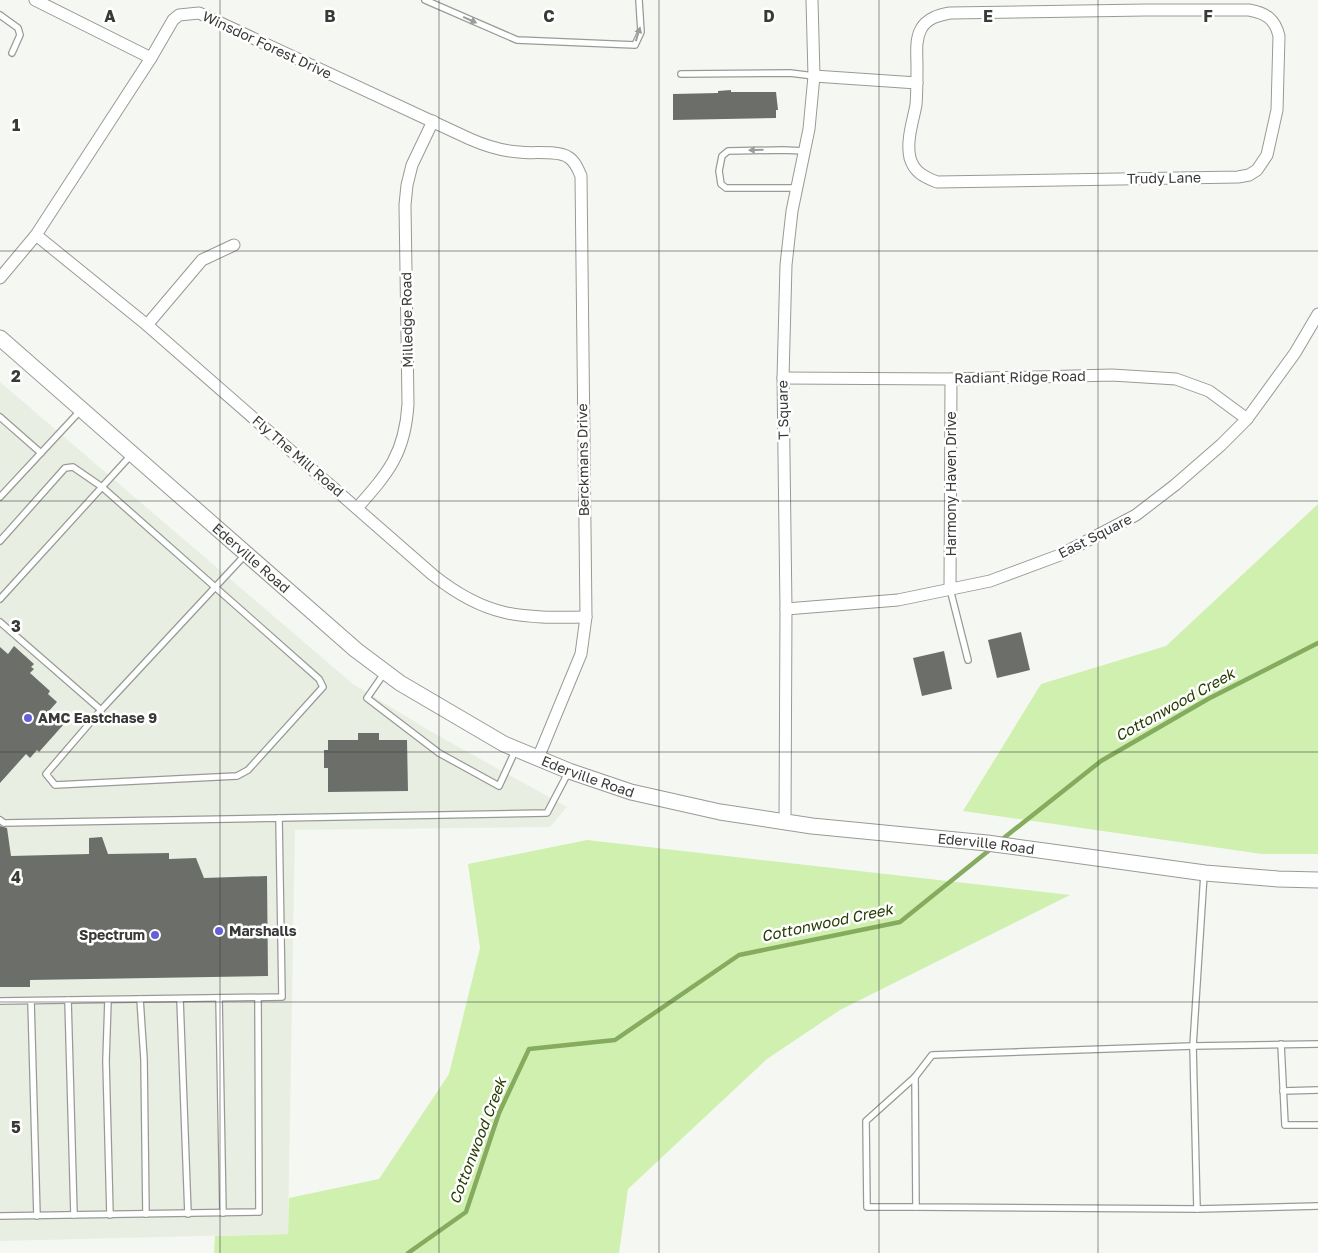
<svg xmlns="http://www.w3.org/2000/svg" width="1318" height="1253" font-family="'Golos Text',sans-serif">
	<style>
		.built { fill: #e8efe2 }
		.green { fill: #cff0af }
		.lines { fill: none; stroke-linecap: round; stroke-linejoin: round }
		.stream { stroke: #85ab5e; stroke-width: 4.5 }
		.building { fill: #6c6f69 }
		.lane-casing { stroke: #989b95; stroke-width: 8 }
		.street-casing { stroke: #989b95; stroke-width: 13 }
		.secondary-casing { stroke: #989b95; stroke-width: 17 }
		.lane { stroke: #fff; stroke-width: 5.5 }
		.street { stroke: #fff; stroke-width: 11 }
		.secondary { stroke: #fff; stroke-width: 15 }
		.oneway { fill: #9c9c9c }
		.grid { fill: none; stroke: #393a38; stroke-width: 1; stroke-opacity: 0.55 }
		.poi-dot { fill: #635fd8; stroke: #fff; stroke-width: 2 }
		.labels { text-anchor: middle; stroke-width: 5; stroke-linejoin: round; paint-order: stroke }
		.street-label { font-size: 14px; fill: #393a38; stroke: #fff }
		.poi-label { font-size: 14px; font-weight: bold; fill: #393a38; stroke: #fff; text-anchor: start }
		.water-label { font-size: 15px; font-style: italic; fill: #263d03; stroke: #fff }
		.grid-label { font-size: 16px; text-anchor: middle; font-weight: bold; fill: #393a38; stroke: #fff; stroke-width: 5; stroke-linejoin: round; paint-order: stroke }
	</style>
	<rect width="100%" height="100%" fill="#f5f8f2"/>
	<!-- built -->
	<path class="built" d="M 0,382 L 353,684 L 430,731 L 567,807 L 550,827 L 295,830 L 288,1234 L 0,1241 Z"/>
	<!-- green -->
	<g class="green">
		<path d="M 1318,504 L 1318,854 L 1262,854 L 963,811 L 1041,684 L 1166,646 Z"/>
		<path d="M 587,840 L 1070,895 L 840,1010 L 767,1059 L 628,1189 L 619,1253 L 214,1253 L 215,1236 L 288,1234 L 289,1198 L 379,1179 L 449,1074 L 480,948 L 468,864 Z"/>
	</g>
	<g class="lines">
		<!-- stream -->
		<g class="stream">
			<path d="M 1000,841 L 1101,761 L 1208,699 L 1318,643"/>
			<path d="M 408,1253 L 466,1212 L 499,1113 L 529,1049 L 615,1040 L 739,955 L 900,922 L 992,848"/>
		</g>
	</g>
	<!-- building -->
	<g class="building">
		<path d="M 731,90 L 731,92 L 776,92 L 778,110 L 776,110 L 776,118 L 673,120 L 673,94 L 718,93 L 718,91 Z"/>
		<path d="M 1021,632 L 1030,670 L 997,678 L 988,640 Z"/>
		<path d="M 14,646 L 34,664 L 31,667 L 34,669 L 30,673 L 50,691 L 48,694 L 57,702 L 49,711 L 64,724 L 39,752 L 37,750 L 30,758 L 26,754 L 0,783 L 0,647 L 8,654 Z"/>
		<path d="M 944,651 L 952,689 L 922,696 L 913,658 Z"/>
		<path d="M 358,733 L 379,733 L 379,740 L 407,740 L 408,791 L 328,792 L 328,768 L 324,768 L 324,750 L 328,750 L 328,740 L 358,740 Z"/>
		<path d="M 0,826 L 7,828 L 11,856 L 89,854 L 89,838 L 102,837 L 108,854 L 169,853 L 169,859 L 196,858 L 204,878 L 267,876 L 268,976 L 30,980 L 30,987 L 0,987 Z"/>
	</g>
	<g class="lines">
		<defs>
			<g id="lane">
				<path d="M 425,0 L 517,40 L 635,45 L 641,32 L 639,0"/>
				<path d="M 0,15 L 18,28 L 20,35 L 12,53"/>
				<path d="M 681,74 L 790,73 L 814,76"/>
				<path d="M 797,188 L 726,188 L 721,184 L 719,171 L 722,156 L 728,151 L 783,150 L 805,151"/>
				<path d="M 0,417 L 41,453"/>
				<path d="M 0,497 L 80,411"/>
				<path d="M 0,541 L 65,468 L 73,467 L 102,487 L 319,679 L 323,687 L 248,770 L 237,776 L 55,785 L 46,774 L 101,710"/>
				<path d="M 950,589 L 968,660"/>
				<path d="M 0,599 L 132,454"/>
				<path d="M 0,622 L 101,710 L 246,554"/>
				<path d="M 385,672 L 367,698 L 439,753 L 499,786 L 516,749"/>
				<path d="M 279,818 L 547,813 L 569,771"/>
				<path d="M 0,820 L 4,823 L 279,818 L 282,997 L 0,1001"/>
				<path d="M 219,998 L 223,1213"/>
				<path d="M 140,999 L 144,1059 L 146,1214"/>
				<path d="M 180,999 L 188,1214"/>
				<path d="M 68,1000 L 74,1215"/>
				<path d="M 108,1000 L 106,1061 L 110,1215"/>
				<path d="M 31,1001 L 37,1216"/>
				<path d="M 1281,1044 L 1285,1125 L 1318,1125"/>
				<path d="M 915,1077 L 916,1207 L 1197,1209 L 1318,1206"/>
				<path d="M 1283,1091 L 1318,1090"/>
				<path d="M 916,1207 L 867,1207 L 866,1121 L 915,1077 L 932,1055 L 1193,1046 L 1318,1044"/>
				<path d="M 1197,1209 L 1193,1046 L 1204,874"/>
				<path d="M 0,1216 L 259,1212 L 258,998"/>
			</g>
			<g id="street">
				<path d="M 35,0 L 151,58"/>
				<path d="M 1146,10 L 1249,10 C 1266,13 1275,19 1279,36 L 1277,110 L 1267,155 L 1257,170 L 1249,175 L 1238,177 L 937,182 C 924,177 914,172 910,158 C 906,141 913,121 916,105 C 917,92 917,79 917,67 C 917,54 915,40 921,29 C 927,18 939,15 950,13 Z"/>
				<path d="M 814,76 L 917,83"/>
				<path d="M 36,235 L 147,325 L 433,575 C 487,618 520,618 586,617"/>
				<path d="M 0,278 L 36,235 L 151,58 L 173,20 L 179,15 L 199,13 L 470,139 C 486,146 501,151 519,152 C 532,154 557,150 568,157 C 575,161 578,169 581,176 L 586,617 L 581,654 L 538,758"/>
				<path d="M 147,325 L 202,260 L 234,245"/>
				<path d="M 783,378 L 951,379 L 1112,375 L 1176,379 L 1209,391 L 1247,419"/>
				<path d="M 357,508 C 388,473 405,454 408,404 L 405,205 L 407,185 L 412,165 L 433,121"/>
				<path d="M 950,589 L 951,379"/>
				<path d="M 786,609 L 898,600 L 990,581 L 1060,555 L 1136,515 L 1175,485 L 1221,445 L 1247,419 L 1295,353 L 1318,314"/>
				<path d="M 785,821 L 786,609 L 783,378 L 786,265 L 792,211 L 809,129 L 814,76 L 812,0"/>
			</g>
			<g id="secondary">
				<path id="s1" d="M 0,338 L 356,650 L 400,683 L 504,744 L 569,771 L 631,792 L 720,812 L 812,826 L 987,843 L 1205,873 L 1278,879 L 1318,880"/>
			</g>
		</defs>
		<!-- lane casing -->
		<use href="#lane" class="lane-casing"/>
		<!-- street casing -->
		<use href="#street" class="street-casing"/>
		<!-- secondary casing -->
		<use href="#secondary" class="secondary-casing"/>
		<!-- lane -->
		<use href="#lane" class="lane"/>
		<!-- street -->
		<use href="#street" class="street"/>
		<!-- secondary -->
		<use href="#secondary" class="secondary"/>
	</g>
	<!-- one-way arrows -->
	<defs><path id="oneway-solid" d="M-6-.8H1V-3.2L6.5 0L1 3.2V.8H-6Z" transform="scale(1.25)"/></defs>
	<g class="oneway">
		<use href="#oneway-solid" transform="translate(470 20) rotate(24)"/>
		<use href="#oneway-solid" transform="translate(638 34) rotate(-73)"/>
		<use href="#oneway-solid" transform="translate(756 150) rotate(179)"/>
	</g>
	<!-- grid -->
	<path class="grid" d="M 220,0 L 220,1253M 439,0 L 439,1253M 659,0 L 659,1253M 879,0 L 879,1253M 1098,0 L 1098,1253M 0,251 L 1318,251M 0,501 L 1318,501M 0,752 L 1318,752M 0,1002 L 1318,1002"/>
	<!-- markers -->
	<g class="poi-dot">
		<circle cx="28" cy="718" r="5"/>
		<circle cx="219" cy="931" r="5"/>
		<circle cx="155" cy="935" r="5"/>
	</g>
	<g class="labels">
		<!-- street labels -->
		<g class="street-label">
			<text transform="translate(267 45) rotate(25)" y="5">Winsdor Forest Drive</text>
			<text transform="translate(1164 178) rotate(-1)" y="5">Trudy Lane</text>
			<text transform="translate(407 320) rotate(-91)" y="5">Milledge Road</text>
			<text transform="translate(1020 377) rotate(-1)" y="5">Radiant Ridge Road</text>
			<text transform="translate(783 410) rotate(-91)" y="5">T Square</text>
			<text transform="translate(298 456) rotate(41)" y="5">Fly The Mill Road</text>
			<text transform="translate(583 460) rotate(-91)" y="5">Berckmans Drive</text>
			<text transform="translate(951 484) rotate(-90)" y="5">Harmony Haven Drive</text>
			<text transform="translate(1095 536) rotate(-27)" y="5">East Square</text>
			<text dy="5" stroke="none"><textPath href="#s1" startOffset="334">Ederville Road</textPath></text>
			<text dy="5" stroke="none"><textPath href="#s1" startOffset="739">Ederville Road</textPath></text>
			<text dy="5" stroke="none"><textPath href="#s1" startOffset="1144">Ederville Road</textPath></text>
		</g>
		<!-- poi labels -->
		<g class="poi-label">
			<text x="38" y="723">AMC Eastchase 9</text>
			<text x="229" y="936">Marshalls</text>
			<text x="145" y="940" text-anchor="end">Spectrum</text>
		</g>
		<!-- water labels -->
		<g class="water-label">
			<text transform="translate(1175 705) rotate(-29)" y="5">Cottonwood Creek</text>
			<text transform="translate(827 923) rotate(-12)" y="5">Cottonwood Creek</text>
			<text transform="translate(478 1141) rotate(-69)" y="5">Cottonwood Creek</text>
		</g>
	</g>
	<g class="grid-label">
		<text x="110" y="22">A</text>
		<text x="330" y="22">B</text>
		<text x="549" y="22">C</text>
		<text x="769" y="22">D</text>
		<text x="988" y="22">E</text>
		<text x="1208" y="22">F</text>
		<text x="16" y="131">1</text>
		<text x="16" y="382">2</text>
		<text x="16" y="632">3</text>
		<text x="16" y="883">4</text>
		<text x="16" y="1133">5</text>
	</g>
</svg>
